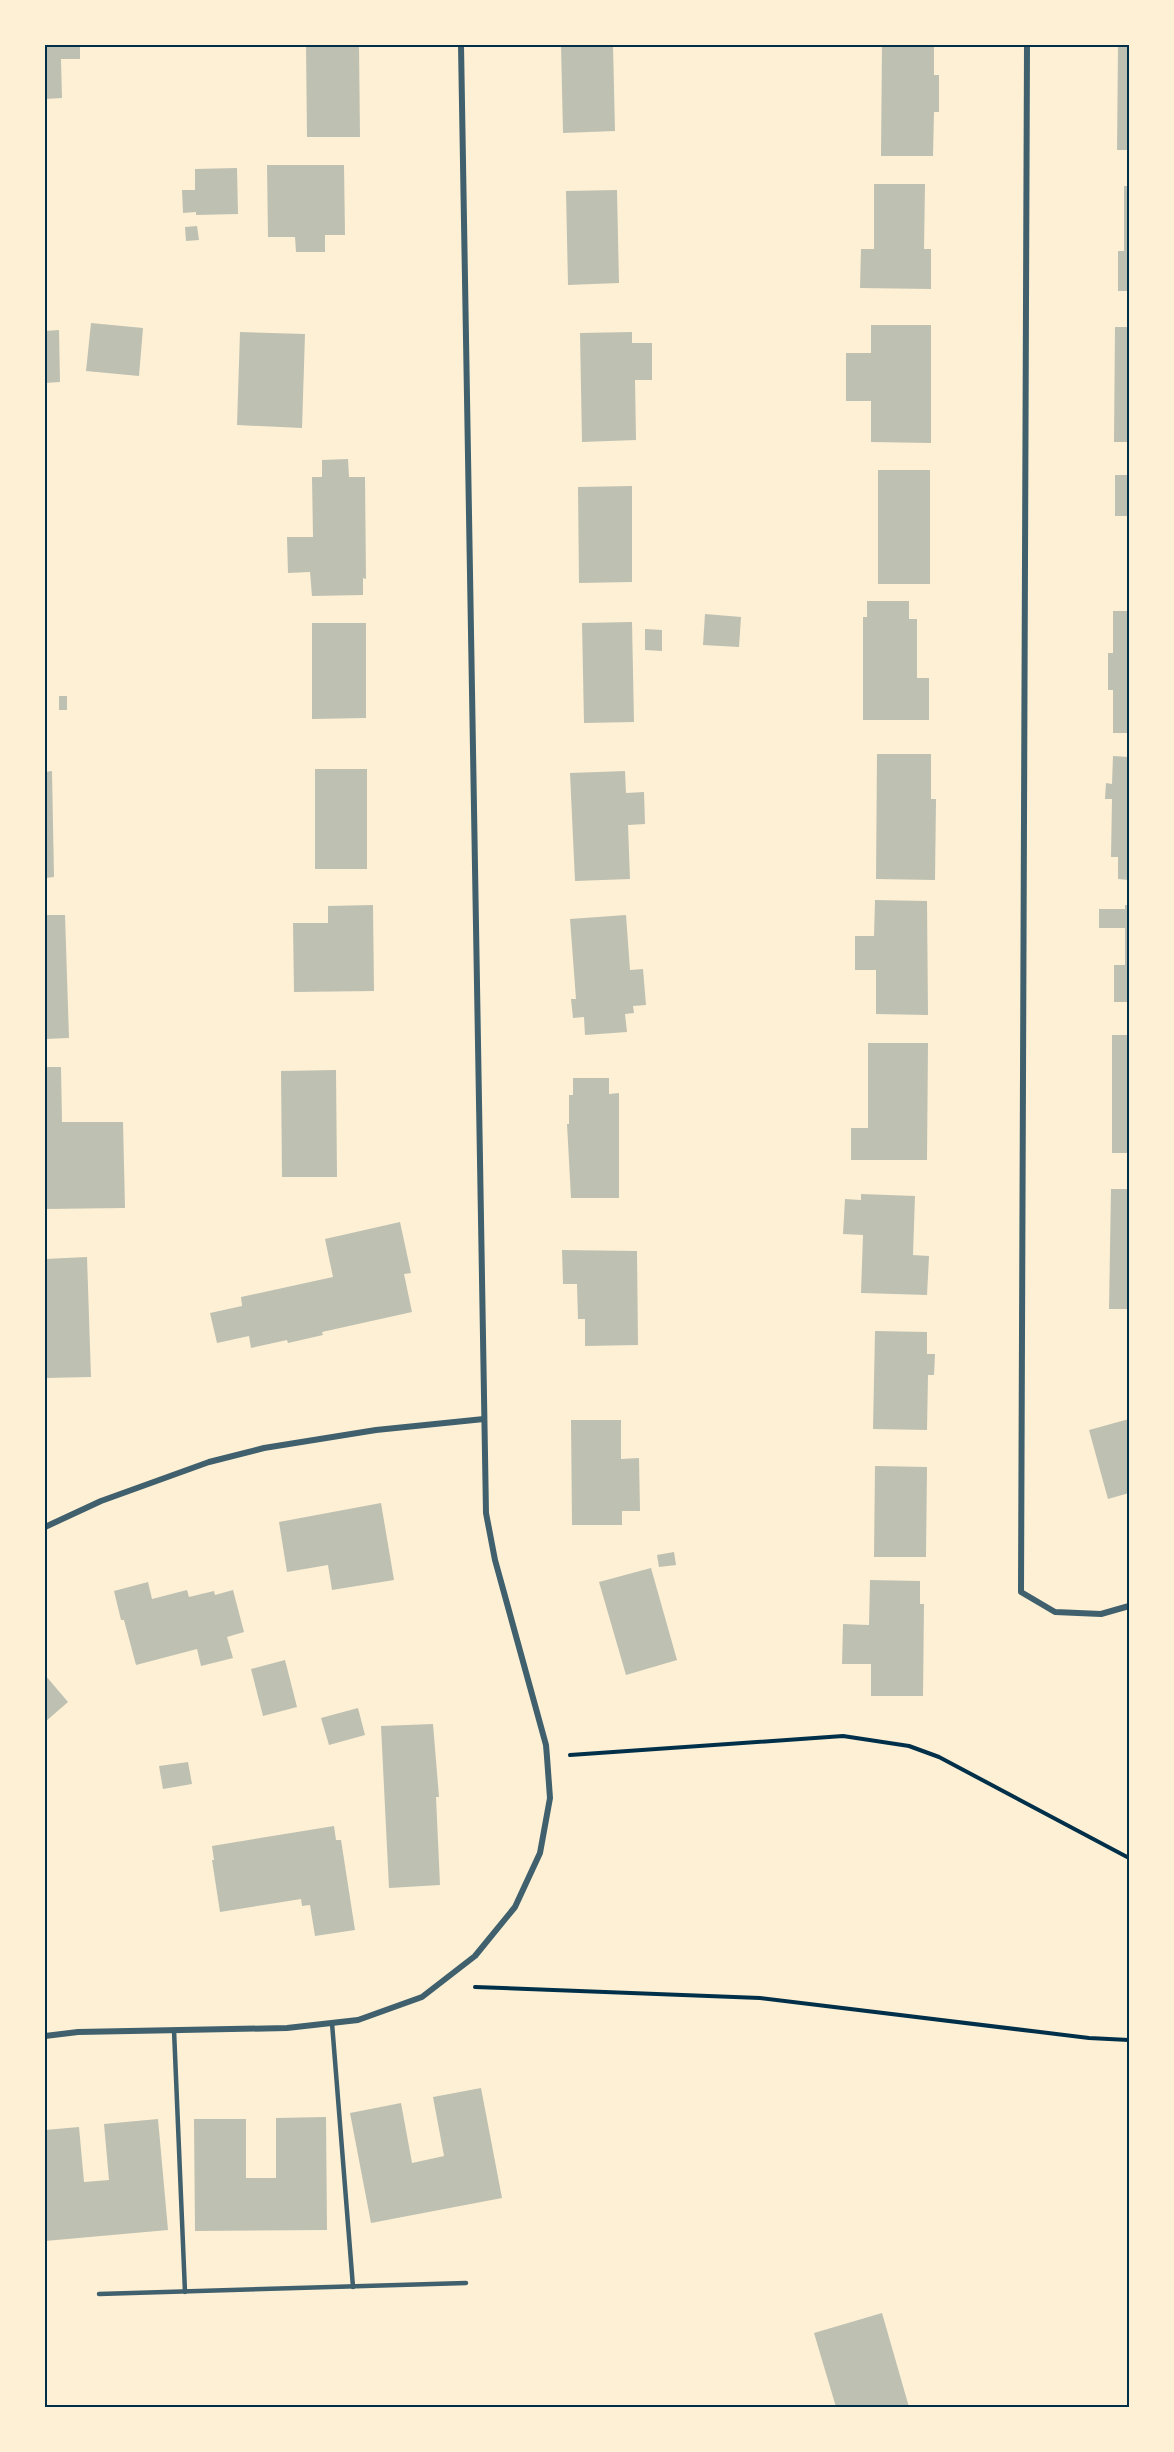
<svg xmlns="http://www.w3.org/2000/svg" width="1174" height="2452" font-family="'Source Sans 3',sans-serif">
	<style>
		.building { fill: #bec0b2 }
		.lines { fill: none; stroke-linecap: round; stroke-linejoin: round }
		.path { stroke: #003049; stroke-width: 4 }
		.service { stroke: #3f606c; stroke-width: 4.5 }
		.minor { stroke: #3f606c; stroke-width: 6 }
		.neatline { fill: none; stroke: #003049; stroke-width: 2 }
	</style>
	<rect width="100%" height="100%" fill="#fdf0d5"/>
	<!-- building -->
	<g class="building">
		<path d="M 45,45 L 80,45 L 80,59 L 61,59 L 62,98 L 45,99 Z"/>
		<path d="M 306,45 L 359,45 L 360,137 L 307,137 Z"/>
		<path d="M 561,45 L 613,45 L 615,131 L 563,133 Z"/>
		<path d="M 882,45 L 934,45 L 934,75 L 939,75 L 939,112 L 934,112 L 933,156 L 881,156 Z"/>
		<path d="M 1118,45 L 1129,45 L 1129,150 L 1117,150 Z"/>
		<path d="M 267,165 L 344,165 L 345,235 L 325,235 L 325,252 L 296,252 L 295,237 L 268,237 Z"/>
		<path d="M 237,168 L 238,214 L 196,215 L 196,212 L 183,213 L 182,190 L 195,190 L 195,169 Z"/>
		<path d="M 874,184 L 925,184 L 924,249 L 931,249 L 931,289 L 860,288 L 861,249 L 874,249 Z"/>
		<path d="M 1124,186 L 1129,186 L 1129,291 L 1118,291 L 1118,251 L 1124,251 Z"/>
		<path d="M 617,190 L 619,283 L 568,285 L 566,191 Z"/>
		<path d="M 197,226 L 199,240 L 186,241 L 185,227 Z"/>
		<path d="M 91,323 L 143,328 L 139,376 L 86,371 Z"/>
		<path d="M 871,325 L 931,325 L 931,443 L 871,442 L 871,401 L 846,401 L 846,353 L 871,353 Z"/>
		<path d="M 1115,327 L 1129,327 L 1129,442 L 1114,442 Z"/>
		<path d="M 59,330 L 60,382 L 45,383 L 45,331 Z"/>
		<path d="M 240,332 L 305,334 L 302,428 L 237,425 Z"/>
		<path d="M 632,332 L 632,343 L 652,343 L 652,380 L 635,380 L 636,440 L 582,442 L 580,333 Z"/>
		<path d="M 348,459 L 349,477 L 365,477 L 366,579 L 363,578 L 363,595 L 312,596 L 310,572 L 288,573 L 287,537 L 313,537 L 312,477 L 322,477 L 322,460 Z"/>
		<rect x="878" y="470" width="52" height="114"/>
		<rect x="1115" y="475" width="14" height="41"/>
		<path d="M 632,486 L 632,582 L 579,583 L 578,487 Z"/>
		<rect x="45" y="533" width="2" height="46"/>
		<path d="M 867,601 L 909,601 L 909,619 L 917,619 L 917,678 L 929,678 L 929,720 L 863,720 L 863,617 L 867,617 Z"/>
		<path d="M 1113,611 L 1129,611 L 1129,733 L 1113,733 L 1113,690 L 1108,690 L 1108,653 L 1113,653 Z"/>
		<path d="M 705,614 L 741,617 L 739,647 L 703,645 Z"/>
		<path d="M 632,622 L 634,722 L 584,723 L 582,623 Z"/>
		<path d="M 312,623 L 366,623 L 366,718 L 312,719 Z"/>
		<path d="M 645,629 L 662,630 L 662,651 L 645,650 Z"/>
		<rect x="59" y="696" width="8" height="14"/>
		<path d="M 877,754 L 931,754 L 931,799 L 936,799 L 935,880 L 876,879 Z"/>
		<path d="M 1113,756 L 1129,757 L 1129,880 L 1118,879 L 1118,857 L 1111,857 L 1112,799 L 1105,799 L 1106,783 L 1112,784 Z"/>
		<rect x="315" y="769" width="52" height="100"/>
		<path d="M 52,771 L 54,877 L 45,878 L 45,772 Z"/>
		<path d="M 625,771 L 626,793 L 644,792 L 645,824 L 628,825 L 630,879 L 575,881 L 570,773 Z"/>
		<path d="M 875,900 L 927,901 L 928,1015 L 876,1014 L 876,970 L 855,970 L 855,936 L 874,936 Z"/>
		<path d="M 373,905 L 374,991 L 294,992 L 293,923 L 328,923 L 328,906 Z"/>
		<path d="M 1125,905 L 1129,905 L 1129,1002 L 1114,1002 L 1114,965 L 1125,965 L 1125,928 L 1099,928 L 1099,909 L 1125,909 Z"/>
		<path d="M 45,915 L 65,915 L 69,1038 L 45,1039 Z"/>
		<path d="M 626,915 L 630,970 L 643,969 L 646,1005 L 633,1006 L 634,1013 L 625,1014 L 627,1032 L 585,1035 L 584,1017 L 573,1018 L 571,999 L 576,999 L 570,919 Z"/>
		<rect x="1112" y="1035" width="17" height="118"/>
		<path d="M 868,1043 L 928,1043 L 927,1160 L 851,1160 L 851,1128 L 868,1128 Z"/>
		<path d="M 45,1067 L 61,1067 L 62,1122 L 123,1122 L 125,1208 L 45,1209 Z"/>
		<path d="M 336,1070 L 337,1177 L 282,1177 L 281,1071 Z"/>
		<path d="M 573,1078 L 609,1078 L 609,1094 L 619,1093 L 619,1198 L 571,1198 L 567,1124 L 569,1124 L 569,1095 L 573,1095 Z"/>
		<path d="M 1111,1189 L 1129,1189 L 1129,1309 L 1109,1309 Z"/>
		<path d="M 861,1194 L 915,1196 L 913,1255 L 929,1256 L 927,1295 L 861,1293 L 863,1235 L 843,1234 L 845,1199 L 861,1200 Z"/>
		<path d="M 400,1222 L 411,1273 L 404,1274 L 412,1312 L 322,1332 L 323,1335 L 288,1343 L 287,1340 L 251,1348 L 249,1336 L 217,1343 L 210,1313 L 242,1306 L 241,1297 L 333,1277 L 325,1239 Z"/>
		<path d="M 562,1250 L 637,1251 L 638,1345 L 585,1346 L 585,1319 L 578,1319 L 577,1284 L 563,1284 Z"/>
		<path d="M 87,1257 L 91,1377 L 45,1378 L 45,1259 Z"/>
		<path d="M 875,1331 L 927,1332 L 927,1354 L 935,1354 L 934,1375 L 928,1375 L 927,1430 L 873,1429 Z"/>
		<path d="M 1129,1419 L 1129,1493 L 1108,1499 L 1089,1430 Z"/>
		<path d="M 571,1420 L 621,1420 L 621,1459 L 639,1458 L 640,1511 L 622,1511 L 622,1525 L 572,1525 Z"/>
		<path d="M 875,1466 L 927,1467 L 926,1557 L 874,1557 Z"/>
		<path d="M 381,1503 L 394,1580 L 332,1590 L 328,1565 L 287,1572 L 279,1522 Z"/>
		<path d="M 674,1552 L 676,1565 L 659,1567 L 657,1555 Z"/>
		<path d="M 651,1568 L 677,1660 L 626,1675 L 599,1582 Z"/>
		<path d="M 870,1580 L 920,1581 L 920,1604 L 924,1604 L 923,1696 L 871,1696 L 871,1664 L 842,1664 L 843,1624 L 869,1625 Z"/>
		<path d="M 148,1582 L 152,1599 L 187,1590 L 189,1597 L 214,1591 L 215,1595 L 233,1590 L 244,1632 L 227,1637 L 233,1658 L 201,1666 L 197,1649 L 136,1665 L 124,1620 L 121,1620 L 114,1591 Z"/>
		<path d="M 285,1660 L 297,1707 L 263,1716 L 251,1669 Z"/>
		<path d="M 45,1675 L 68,1702 L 45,1722 Z"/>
		<path d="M 358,1708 L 365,1735 L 329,1745 L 321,1718 Z"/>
		<path d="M 433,1724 L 439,1797 L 436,1797 L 440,1885 L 389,1888 L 381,1726 Z"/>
		<path d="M 188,1762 L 192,1784 L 163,1789 L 159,1766 Z"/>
		<path d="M 334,1826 L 336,1840 L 341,1840 L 355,1930 L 315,1936 L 310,1905 L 302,1906 L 301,1899 L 220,1912 L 212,1860 L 214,1860 L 212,1846 Z"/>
		<path d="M 481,2088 L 502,2198 L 371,2223 L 350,2113 L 401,2103 L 412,2163 L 444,2156 L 433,2097 Z"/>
		<path d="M 326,2117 L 327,2230 L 195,2231 L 194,2119 L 246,2119 L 246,2178 L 276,2178 L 276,2118 Z"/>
		<path d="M 158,2119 L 168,2230 L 45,2241 L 45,2130 L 79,2127 L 84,2182 L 109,2180 L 104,2124 Z"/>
		<path d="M 882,2313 L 909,2407 L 836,2407 L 814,2333 Z"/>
	</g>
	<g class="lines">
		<!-- path -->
		<g class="path">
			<path d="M 570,1755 L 843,1736 L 909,1746 L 939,1757 L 1129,1858"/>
			<path d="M 475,1987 L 760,1998 L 1089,2038 L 1129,2040"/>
		</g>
		<!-- service -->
		<g class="service">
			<path d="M 332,2023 L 353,2287"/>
			<path d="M 174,2030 L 185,2292"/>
			<path d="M 99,2294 L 466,2283"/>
		</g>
		<!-- minor -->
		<g class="minor">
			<path d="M 1027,45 L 1021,1592 L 1055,1612 L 1101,1614 L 1129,1606"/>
			<path d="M 45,1527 L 101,1501 L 209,1462 L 264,1448 L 376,1430 L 484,1419"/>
			<path d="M 45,2036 L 78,2032 L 287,2028 L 358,2020 L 422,1997 L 475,1956 L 515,1907 L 540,1853 L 550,1798 L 547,1757 L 546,1745 L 495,1560 L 486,1513 L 461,45"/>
		</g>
	</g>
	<!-- border -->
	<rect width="1174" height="2452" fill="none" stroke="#fdf0d5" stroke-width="93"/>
	<rect x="46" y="46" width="1082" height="2360" class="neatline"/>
</svg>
